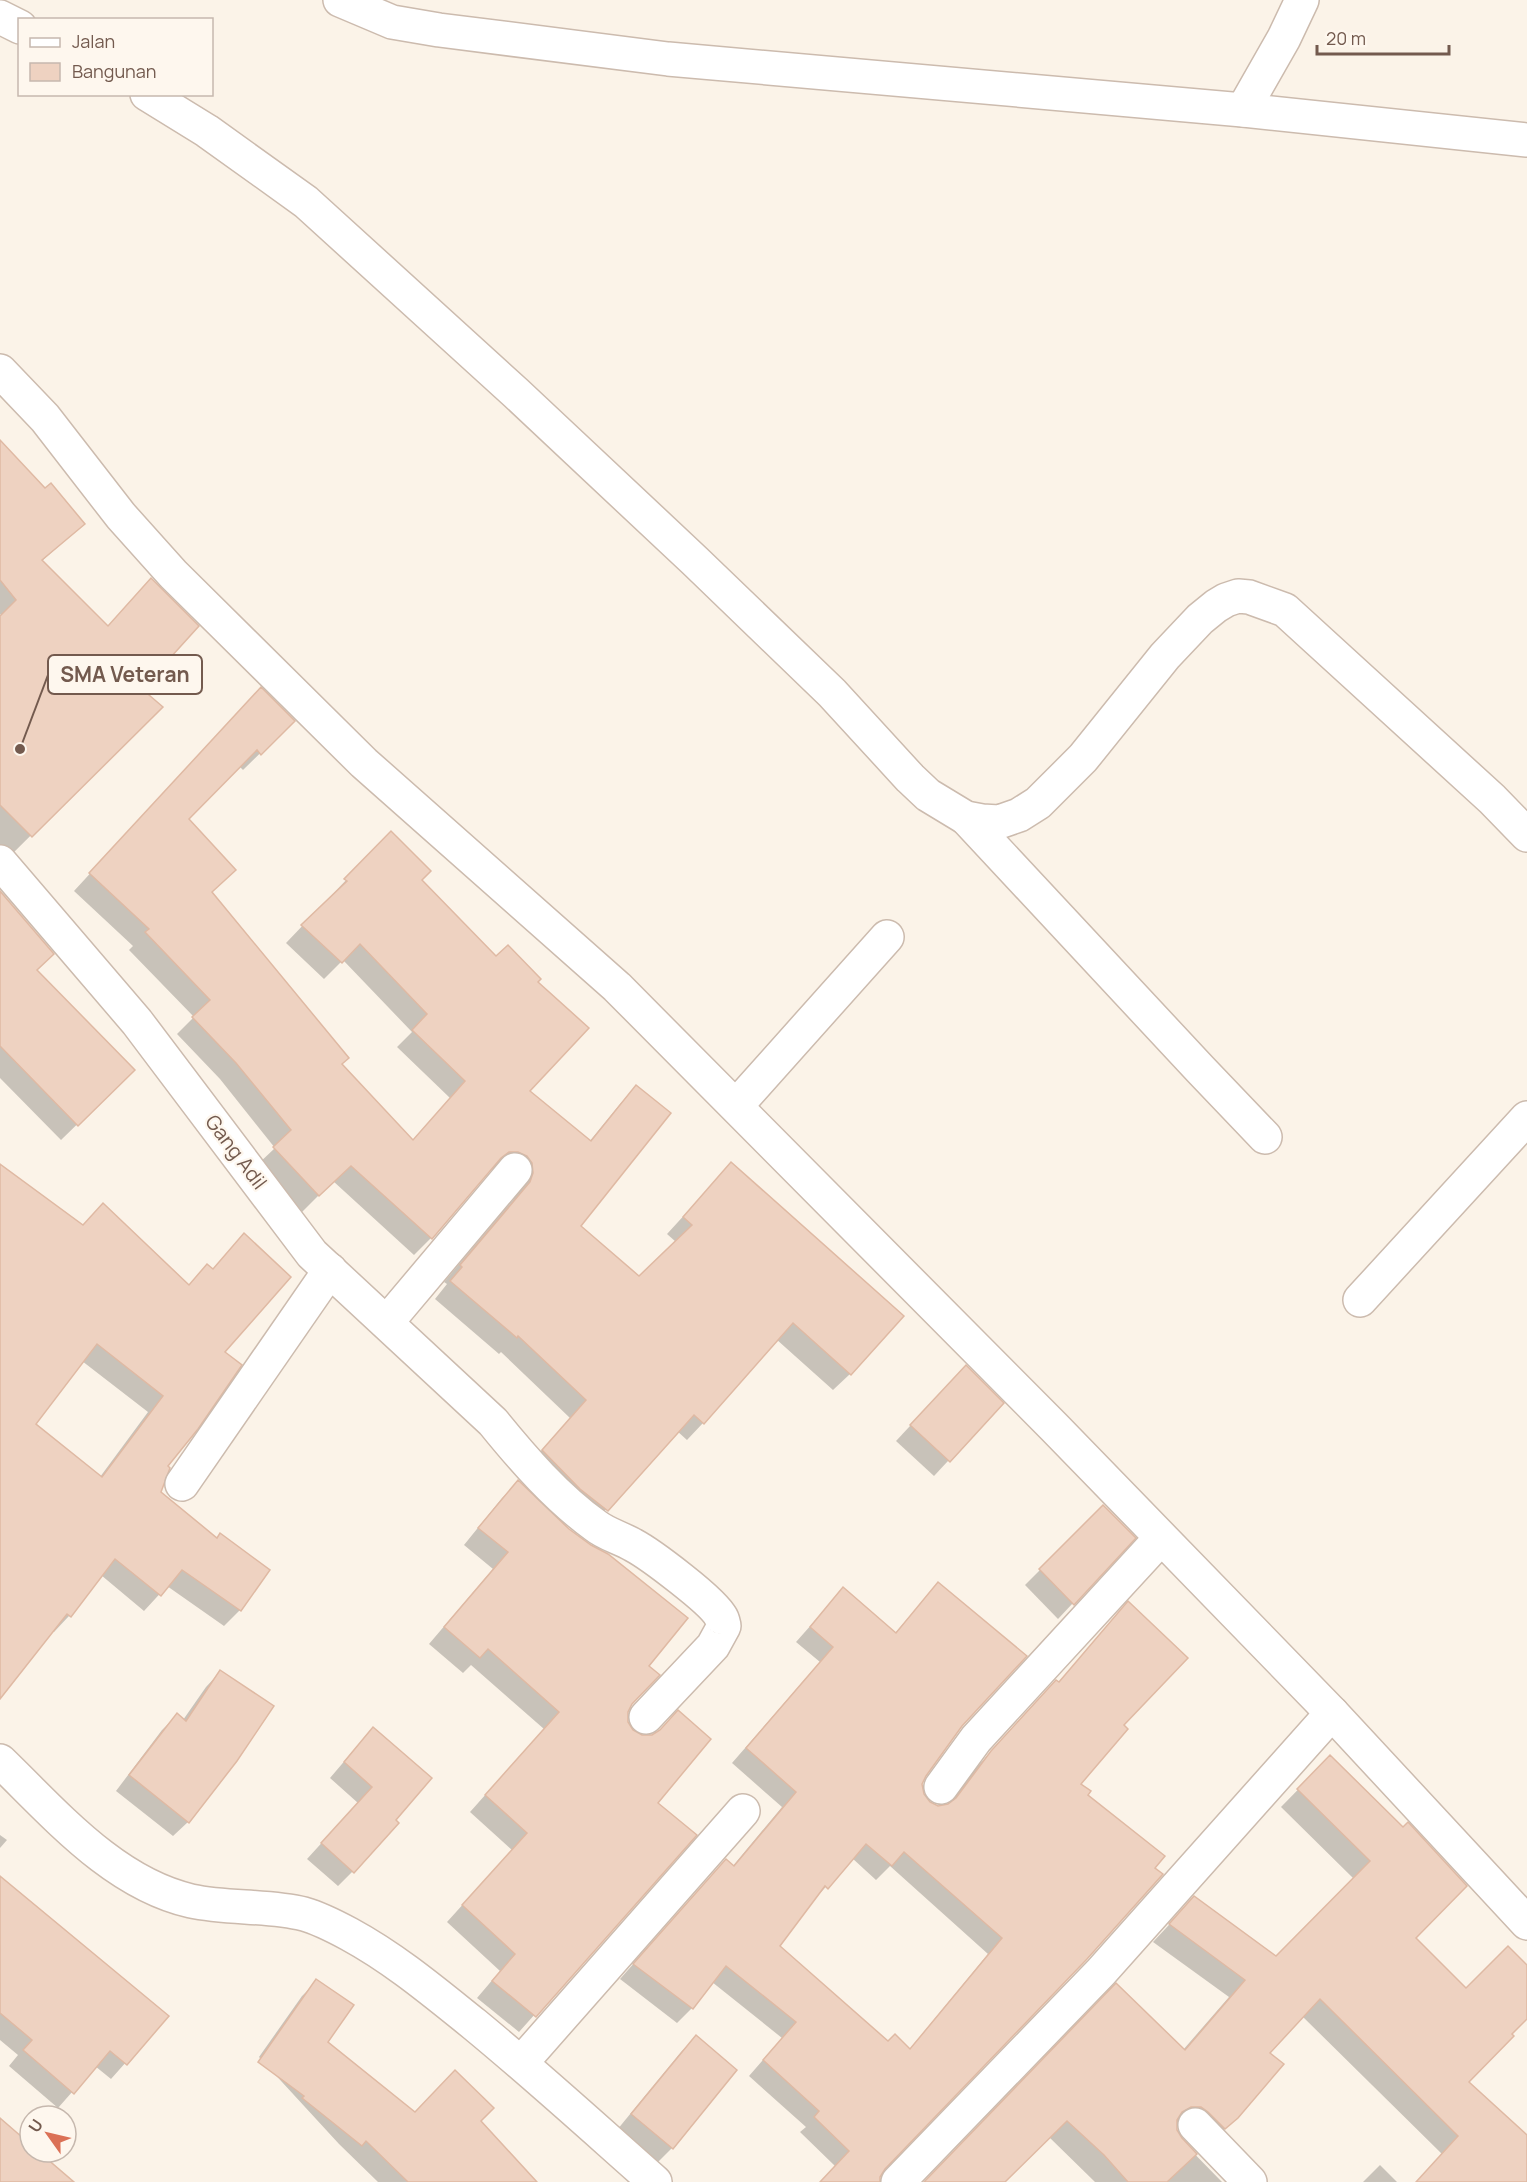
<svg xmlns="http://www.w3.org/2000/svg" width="1527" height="2182" font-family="Manrope,sans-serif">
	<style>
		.shadow { fill: #0003; fill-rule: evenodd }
		.building { fill: #eed2c1; stroke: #dfb9a3; stroke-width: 1.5; fill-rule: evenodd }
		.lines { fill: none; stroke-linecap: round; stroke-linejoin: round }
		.minor-casing { stroke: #ccbbae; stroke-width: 36 }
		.minor { stroke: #fff; stroke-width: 33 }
		.labels { text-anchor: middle; stroke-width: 4.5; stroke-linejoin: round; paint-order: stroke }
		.street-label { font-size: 20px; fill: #735a4e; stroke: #fef7ee }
		.leader { fill: none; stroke: #735a4e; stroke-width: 2 }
		.callout-dot { fill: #735a4e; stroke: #fef7ee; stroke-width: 2 }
		.callout { fill: #fef7ee; stroke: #735a4e; stroke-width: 2 }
		.callout-label { font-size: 21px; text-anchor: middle; font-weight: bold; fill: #735a4e }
	</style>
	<rect width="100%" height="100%" fill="#fbf3e8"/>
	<!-- shadow -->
	<g class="shadow">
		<path d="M 0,441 L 44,490 L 83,524 L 42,561 L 140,689 L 160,707 L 0,866 L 0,618 L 2,616 L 0,614 Z"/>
		<path d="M 244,706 L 293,721 L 243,770 L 239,766 L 186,819 L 210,893 L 340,1065 L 412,1141 L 450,1098 L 397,1047 L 412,1032 L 343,960 L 324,979 L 286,943 L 391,833 L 420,880 L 496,958 L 536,982 L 528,1091 L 589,1142 L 620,1104 L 636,1087 L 579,1226 L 639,1278 L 676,1242 L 667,1234 L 731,1164 L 850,1374 L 833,1390 L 776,1339 L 703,1423 L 687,1440 L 677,1431 L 590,1527 L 526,1468 L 570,1418 L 501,1352 L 499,1354 L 435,1299 L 447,1284 L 444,1282 L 513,1200 L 517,1191 L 500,1168 L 489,1170 L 431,1238 L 414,1255 L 333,1181 L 302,1212 L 257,1165 L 275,1148 L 220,1079 L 177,1034 L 194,1017 L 129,950 L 133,946 L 74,891 Z"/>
		<path d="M 0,893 L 35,970 L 133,1070 L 61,1140 L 0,1078 Z"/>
		<path d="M 0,1166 L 83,1226 L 188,1286 L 207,1266 L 212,1270 L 244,1236 L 223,1352 L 166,1466 L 159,1492 L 216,1540 L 268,1570 L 240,1610 L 224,1626 L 167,1586 L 144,1611 L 101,1575 L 69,1616 L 54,1632 L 52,1631 L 0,1694 ZM 82,1361 L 148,1412 L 100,1477 L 34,1424 Z"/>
		<path d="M 951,1382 L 1002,1403 L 934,1476 L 896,1441 Z"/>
		<path d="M 518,1482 L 647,1667 L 626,1713 L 626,1722 L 656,1803 L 695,1835 L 519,2032 L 477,1998 L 500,1971 L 447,1922 L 512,1850 L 470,1812 L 544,1729 L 471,1665 L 463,1673 L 429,1644 L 493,1569 L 464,1545 L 502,1498 Z"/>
		<path d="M 1103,1507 L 1134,1538 L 1058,1619 L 1025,1585 Z"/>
		<path d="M 938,1584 L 961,1725 L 925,1775 L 921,1784 L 922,1795 L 929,1803 L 938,1807 L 948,1806 L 976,1768 L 1041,1697 L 1058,1683 L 1114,1618 L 1122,1725 L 1079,1784 L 1089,1792 L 861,2182 L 821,2182 L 835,2166 L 800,2132 L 806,2127 L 749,2076 L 782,2038 L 712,1982 L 692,2008 L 677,2023 L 620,1979 L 711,1876 L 726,1861 L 732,1867 L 782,1807 L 732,1763 L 820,1662 L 796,1642 L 843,1589 L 895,1633 ZM 852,1858 L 876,1880 L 890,1866 L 988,1954 L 909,2050 L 888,2043 L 778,1947 L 812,1902 Z"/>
		<path d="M 220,1672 L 188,1822 L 173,1836 L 116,1791 L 162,1730 L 177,1715 L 183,1720 L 206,1687 Z"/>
		<path d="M 359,1744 L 393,1820 L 353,1871 L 338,1886 L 307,1859 L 358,1803 L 330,1778 Z"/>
		<path d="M 1330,1757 L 1414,1938 L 1466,1990 L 1527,1967 L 1527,2017 L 1467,2082 L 1527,2137 L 1527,2182 L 1417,2182 L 1442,2154 L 1302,2016 L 1268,2053 L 1281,2065 L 1209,2147 L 1182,2124 L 1175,2123 L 1176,2130 L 1180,2139 L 1222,2182 L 1095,2182 L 1049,2137 L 1003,2182 L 926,2182 L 1183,2050 L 1229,1997 L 1153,1942 L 1194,1898 L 1276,1958 L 1354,1879 L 1281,1807 Z"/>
		<path d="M 0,1835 L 7,1840 L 0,1848 Z"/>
		<path d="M 0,1878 L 167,2016 L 111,2079 L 95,2066 L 58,2108 L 9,2066 L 18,2055 L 0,2040 Z"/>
		<path d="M 317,1981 L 326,2042 L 415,2114 L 479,2121 L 528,2182 L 378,2182 L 339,2144 L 259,2057 L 302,1996 Z"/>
		<path d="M 696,2037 L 672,2148 L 657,2163 L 617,2130 L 681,2052 Z"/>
		<path d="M 1380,2165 L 1397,2182 L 1363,2182 Z"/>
	</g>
	<!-- building -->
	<g class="building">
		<path d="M 0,440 L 45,488 L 51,483 L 85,524 L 42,560 L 108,626 L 151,578 L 199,626 L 142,689 L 163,707 L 32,837 L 0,805 L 0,616 L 16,600 L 0,580 Z"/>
		<path d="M 261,687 L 295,721 L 261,755 L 257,750 L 189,819 L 236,870 L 212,892 L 349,1058 L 342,1064 L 413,1140 L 465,1081 L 412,1030 L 427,1014 L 360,944 L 342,963 L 301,925 L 347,881 L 344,879 L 391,831 L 431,871 L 422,880 L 496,956 L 508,945 L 541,979 L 538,982 L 589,1028 L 530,1091 L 591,1141 L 636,1085 L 671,1113 L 581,1226 L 639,1276 L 692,1225 L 683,1217 L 731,1162 L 904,1316 L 851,1375 L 793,1323 L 704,1424 L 694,1415 L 608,1511 L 580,1489 L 542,1450 L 586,1400 L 518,1336 L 517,1338 L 450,1281 L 462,1267 L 460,1265 L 530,1182 L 533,1173 L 532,1163 L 527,1156 L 518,1152 L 509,1152 L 501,1158 L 432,1239 L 351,1166 L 319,1196 L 273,1147 L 291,1130 L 236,1063 L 192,1017 L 210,1000 L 145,932 L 149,929 L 89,873 Z"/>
		<path d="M 0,891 L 54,954 L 37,970 L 135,1070 L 78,1126 L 0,1046 Z"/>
		<path d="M 0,1164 L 83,1225 L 103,1203 L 189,1285 L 207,1264 L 213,1269 L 244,1233 L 291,1277 L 225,1352 L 242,1365 L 198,1429 L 168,1466 L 170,1468 L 161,1492 L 217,1538 L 220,1533 L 270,1570 L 241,1611 L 182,1570 L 161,1596 L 115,1559 L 71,1617 L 67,1614 L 0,1699 ZM 97,1344 L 163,1396 L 102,1477 L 36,1424 Z"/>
		<path d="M 966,1365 L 1004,1403 L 950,1462 L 910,1425 Z"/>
		<path d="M 518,1480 L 569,1529 L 591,1545 L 608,1554 L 688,1618 L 649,1666 L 660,1675 L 632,1704 L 628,1712 L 628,1722 L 633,1730 L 642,1735 L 652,1735 L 660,1730 L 678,1710 L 711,1739 L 658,1803 L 697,1835 L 536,2017 L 492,1981 L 515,1954 L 462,1905 L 527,1833 L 485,1795 L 559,1712 L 488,1649 L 480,1658 L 444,1627 L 508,1552 L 478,1528 Z"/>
		<path d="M 1103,1505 L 1136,1538 L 1074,1605 L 1039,1569 Z"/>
		<path d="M 938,1582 L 1027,1656 L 962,1726 L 926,1776 L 922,1784 L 924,1794 L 930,1802 L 938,1806 L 948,1804 L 956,1798 L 991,1751 L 1056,1680 L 1059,1682 L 1128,1601 L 1188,1658 L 1124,1725 L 1128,1729 L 1081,1784 L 1091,1791 L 1088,1795 L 1165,1856 L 1155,1868 L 1163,1874 L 1087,1959 L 885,2169 L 880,2177 L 880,2182 L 820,2182 L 849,2151 L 814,2117 L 819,2111 L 763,2060 L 796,2022 L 726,1966 L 693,2009 L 633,1964 L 726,1859 L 734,1866 L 796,1792 L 746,1748 L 833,1647 L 810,1627 L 843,1587 L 896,1633 ZM 866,1844 L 892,1866 L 904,1852 L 1002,1938 L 910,2049 L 895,2034 L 888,2041 L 780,1946 L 825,1886 L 828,1889 Z"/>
		<path d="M 220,1670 L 274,1706 L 237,1761 L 189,1823 L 129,1775 L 177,1713 L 186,1721 Z"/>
		<path d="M 373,1727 L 432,1778 L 396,1820 L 399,1823 L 354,1873 L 321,1843 L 372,1787 L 344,1762 Z"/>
		<path d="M 1330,1755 L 1403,1827 L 1408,1822 L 1467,1886 L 1416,1938 L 1466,1988 L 1508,1946 L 1527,1965 L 1527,2019 L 1512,2034 L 1514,2036 L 1469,2082 L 1527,2135 L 1527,2182 L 1416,2182 L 1458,2136 L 1320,1999 L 1270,2053 L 1284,2064 L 1238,2118 L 1225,2129 L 1208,2112 L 1201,2107 L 1191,2107 L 1182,2112 L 1177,2120 L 1177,2130 L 1182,2138 L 1197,2154 L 1167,2182 L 1128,2182 L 1104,2155 L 1067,2121 L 1005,2182 L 924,2182 L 1116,1983 L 1185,2050 L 1245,1980 L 1169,1924 L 1194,1896 L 1276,1956 L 1370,1861 L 1297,1789 Z"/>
		<path d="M 0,1876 L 169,2016 L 127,2065 L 110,2051 L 74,2094 L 23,2050 L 32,2040 L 0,2013 Z"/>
		<path d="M 316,1979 L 354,2005 L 328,2042 L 415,2112 L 455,2070 L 494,2108 L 481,2121 L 537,2182 L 408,2182 L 366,2141 L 362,2146 L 302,2098 L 304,2096 L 258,2062 Z"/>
		<path d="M 696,2035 L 737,2070 L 673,2149 L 631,2114 Z"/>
		<path d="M 0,2118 L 30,2144 L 30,2152 L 39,2152 L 74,2182 L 0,2182 Z"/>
	</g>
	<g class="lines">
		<defs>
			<g id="minor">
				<path d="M 340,0 L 392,22 L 439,30 L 668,59 L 1243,110 L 1527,140"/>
				<path d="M 0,17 L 20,27"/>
				<path d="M 147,94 L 207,131 L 306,202 L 516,393 L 695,561 L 832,693 L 910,778 L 928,795 L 966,818 L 982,821 L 999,822 L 1019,815 L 1038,803 L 1083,758 L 1165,656 L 1200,619 L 1216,606 L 1226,600 L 1238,596 L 1249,597 L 1285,610 L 1492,799 L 1527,835"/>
				<path d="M 1243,110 L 1284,38 L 1302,0"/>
				<path d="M 0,371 L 45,418 L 121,516 L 173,574 L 364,763 L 617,987 L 1054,1427 L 1332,1713 L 1527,1923"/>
				<path d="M 966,818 L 1200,1069 L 1265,1137"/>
				<path d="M 0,862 L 137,1022 L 312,1254 L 493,1422 C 523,1459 557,1498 596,1526 C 606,1534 621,1538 633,1545 C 650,1554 713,1601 721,1617 C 722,1617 724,1625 724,1626 L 713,1646 L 646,1717"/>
				<path d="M 736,1106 L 887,937"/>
				<path d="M 1360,1300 L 1527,1118"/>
				<path d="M 387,1322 L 515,1170"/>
				<path d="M 182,1484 L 330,1270"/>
				<path d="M 0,1761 C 55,1814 113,1883 191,1901 C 228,1909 267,1905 304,1914 C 318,1918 336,1927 349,1934 C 395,1959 434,1992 474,2024 C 536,2075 595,2129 655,2182"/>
				<path d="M 941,1787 L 976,1739 L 1161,1538"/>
				<path d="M 521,2063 L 743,1811"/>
				<path d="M 1195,2125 L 1250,2182"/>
				<path d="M 898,2182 L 1101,1972 L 1332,1713"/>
			</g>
		</defs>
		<!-- minor casing -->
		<use href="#minor" class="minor-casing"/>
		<!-- minor -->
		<use href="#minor" class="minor"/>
	</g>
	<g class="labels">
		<!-- street labels -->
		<g class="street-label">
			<text transform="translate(236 1152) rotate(53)" y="7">Gang Adil</text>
		</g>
	</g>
	<!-- callouts -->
	<path class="leader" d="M20 749L48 675"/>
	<circle class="callout-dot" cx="20" cy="749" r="6"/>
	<rect class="callout" x="48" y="655" width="154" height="39" rx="6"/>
	<g class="callout-label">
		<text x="125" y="682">SMA Veteran</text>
	</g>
	<!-- legend -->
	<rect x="18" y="18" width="195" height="78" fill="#fef7ee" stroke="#c6b8ae" stroke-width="1.5"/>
	<rect x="30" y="38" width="30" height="9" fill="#ffffff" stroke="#c6b8ae" stroke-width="1.5"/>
	<text x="72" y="48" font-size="18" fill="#735a4e">Jalan</text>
	<rect x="30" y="63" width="30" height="18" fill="#eed2c1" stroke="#c6b8ae" stroke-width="1.5"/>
	<text x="72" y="78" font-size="18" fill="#735a4e">Bangunan</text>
	<!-- north arrow -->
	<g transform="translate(48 2134) rotate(304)"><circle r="28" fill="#fef7ee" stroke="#c6b8ae" stroke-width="1.5"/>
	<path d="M0-4.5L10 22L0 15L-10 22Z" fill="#db7156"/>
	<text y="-9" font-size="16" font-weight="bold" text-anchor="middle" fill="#735a4e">U</text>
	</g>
	<!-- scale -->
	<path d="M1317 45v9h132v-9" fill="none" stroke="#735a4e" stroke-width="3"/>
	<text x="1326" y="45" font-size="18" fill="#735a4e" stroke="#fef7ee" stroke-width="4.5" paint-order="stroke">20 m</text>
</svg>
